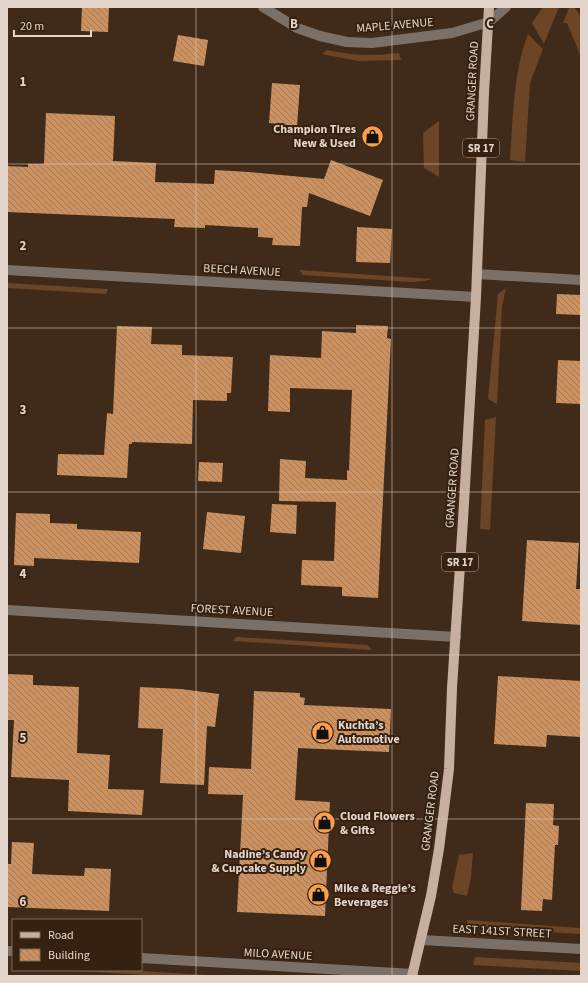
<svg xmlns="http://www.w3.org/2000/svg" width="588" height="983" font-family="'Source Sans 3',sans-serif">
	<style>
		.grass { fill: #6b4525 }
		.building { fill: url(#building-back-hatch) }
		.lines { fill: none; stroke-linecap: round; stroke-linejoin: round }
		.minor { stroke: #7b7067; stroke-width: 10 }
		.major { stroke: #c6af9e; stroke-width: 10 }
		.grid { fill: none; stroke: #e3d5cb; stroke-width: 1; stroke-opacity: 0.55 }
		.labels { text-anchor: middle; stroke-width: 4; stroke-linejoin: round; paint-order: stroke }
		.shield { fill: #352110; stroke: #af9f93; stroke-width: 1 }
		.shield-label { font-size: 11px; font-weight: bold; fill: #e3d5cb }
		.street-label { font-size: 12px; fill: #e3d5cb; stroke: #352110 }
		.poi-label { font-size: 12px; font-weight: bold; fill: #e3d5cb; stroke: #352110; text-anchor: start }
		.grid-label { font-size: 13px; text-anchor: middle; font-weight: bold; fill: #e3d5cb; stroke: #352110; stroke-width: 4; stroke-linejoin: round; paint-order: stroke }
	</style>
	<defs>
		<pattern id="building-back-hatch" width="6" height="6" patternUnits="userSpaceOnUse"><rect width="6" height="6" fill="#cc9160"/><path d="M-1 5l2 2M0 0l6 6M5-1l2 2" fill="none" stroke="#a37956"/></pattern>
	</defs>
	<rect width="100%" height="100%" fill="#402b1a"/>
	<!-- grass -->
	<g class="grass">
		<path d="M 543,7 L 559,7 L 544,44 L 532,23 Z"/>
		<path d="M 569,8 L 575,8 L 581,17 L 581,57 L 567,23 L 563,23 Z"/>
		<path d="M 528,34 L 543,49 L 530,83 L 525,162 L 510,160 C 513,119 513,73 528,34 Z"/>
		<path d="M 327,50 C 354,56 372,56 399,53 L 401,60 L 358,61 L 322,54 Z"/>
		<path d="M 439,121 L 439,177 L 424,168 L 423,133 Z"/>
		<path d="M 299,270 L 432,279 L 424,281 L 412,282 L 302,275 L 302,273 Z"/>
		<path d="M 7,283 L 108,289 L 106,294 L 7,288 Z"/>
		<path d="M 506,288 L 502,307 L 497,404 L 488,399 L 498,294 Z"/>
		<path d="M 496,417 L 490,530 L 480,529 L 485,420 Z"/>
		<path d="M 236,637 L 368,645 L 372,650 L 233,641 Z"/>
		<path d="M 473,853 L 471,877 L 467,896 L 454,893 L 452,888 L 459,855 Z"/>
		<path d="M 467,920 L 581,928 L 581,934 L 475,928 L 467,927 Z"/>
		<path d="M 475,957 L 581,963 L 581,971 L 473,965 Z"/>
		<path d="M 59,970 L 124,970 L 224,976 L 160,976 Z"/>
	</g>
	<!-- building -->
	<g class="building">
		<path d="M 82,7 L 109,7 L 108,32 L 81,31 Z"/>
		<path d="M 178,35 L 208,40 L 204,66 L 173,61 Z"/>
		<path d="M 272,83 L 300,85 L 297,126 L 269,123 Z"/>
		<path d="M 46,113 L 115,116 L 113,161 L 156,163 L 155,182 L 214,184 L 215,170 L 249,172 L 324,179 L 331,160 L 383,180 L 370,216 L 309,193 L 307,207 L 302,207 L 300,246 L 272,245 L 273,238 L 258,237 L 258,228 L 205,225 L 205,228 L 174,227 L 175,219 L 7,212 L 7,166 L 28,167 L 28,164 L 44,164 Z"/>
		<path d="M 357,227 L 392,229 L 390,263 L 356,262 Z"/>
		<path d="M 557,294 L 581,295 L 581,315 L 556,314 Z"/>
		<path d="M 356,325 L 388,326 L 387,338 L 391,339 L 378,598 L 342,596 L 342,587 L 301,585 L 302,560 L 334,561 L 336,502 L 279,501 L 280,459 L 306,461 L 305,478 L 347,480 L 347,470 L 349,471 L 352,390 L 290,388 L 290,412 L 268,411 L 270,355 L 321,358 L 322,331 L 356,333 Z"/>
		<path d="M 117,326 L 152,327 L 151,344 L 182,345 L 182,355 L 233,357 L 231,393 L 227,393 L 227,401 L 193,400 L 192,444 L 132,442 L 132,444 L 129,444 L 127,478 L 57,475 L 58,454 L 104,455 L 107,413 L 113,414 Z"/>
		<path d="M 558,360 L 581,361 L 581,404 L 556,403 Z"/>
		<path d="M 199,462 L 223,463 L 222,482 L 198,481 Z"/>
		<path d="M 272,504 L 297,505 L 296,534 L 270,532 Z"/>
		<path d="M 207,512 L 245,516 L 241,553 L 203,549 Z"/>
		<path d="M 16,513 L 50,514 L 50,523 L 77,524 L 77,529 L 141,532 L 139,563 L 34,558 L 34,566 L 14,565 Z"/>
		<path d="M 527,540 L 579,543 L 576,589 L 581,589 L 581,625 L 522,621 Z"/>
		<path d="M 7,674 L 33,675 L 33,685 L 79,687 L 77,753 L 110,755 L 108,789 L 144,790 L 142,815 L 68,811 L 69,780 L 11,777 L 14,720 L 7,720 Z"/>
		<path d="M 498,676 L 581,681 L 581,737 L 547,735 L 546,747 L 494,744 Z"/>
		<path d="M 140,687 L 181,689 L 219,694 L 215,727 L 207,726 L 204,785 L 160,783 L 163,729 L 138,728 Z"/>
		<path d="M 254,691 L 300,693 L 300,697 L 305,698 L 304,705 L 391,709 L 389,752 L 298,748 L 295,800 L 330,802 L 325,916 L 237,912 L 243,795 L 208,794 L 209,767 L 251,769 Z"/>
		<path d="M 526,803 L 554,804 L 553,825 L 559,826 L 558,845 L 555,845 L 552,900 L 543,899 L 542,911 L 521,910 Z"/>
		<path d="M 12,842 L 34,843 L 32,874 L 84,876 L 85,868 L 111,869 L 109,911 L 7,907 L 8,864 L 11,864 Z"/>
	</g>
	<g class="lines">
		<!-- minor -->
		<g class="minor">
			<path d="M 263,7 L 297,28 L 320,36 L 347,42 L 372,43 L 452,33 L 489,22 L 506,7"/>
			<path d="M 7,270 L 476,297"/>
			<path d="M 477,274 L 581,280"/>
			<path d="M 7,610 L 456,637"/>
			<path d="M 422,940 L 581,949"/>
			<path d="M 7,951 L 13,951"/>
			<path d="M 141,958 L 413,974"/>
		</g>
		<!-- major -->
		<path class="major" d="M 412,976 L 431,896 L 439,849 L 449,769 L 452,688 L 463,520 L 476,297 L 484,93 L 489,7"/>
	</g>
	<!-- grid -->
	<path class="grid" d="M 196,7 L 196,976M 392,7 L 392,976M 7,164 L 581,164M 7,328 L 581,328M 7,492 L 581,492M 7,655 L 581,655M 7,819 L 581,819"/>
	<!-- icons -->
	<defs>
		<symbol id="shop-disc" viewBox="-11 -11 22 22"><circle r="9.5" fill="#fa9f4e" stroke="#352110"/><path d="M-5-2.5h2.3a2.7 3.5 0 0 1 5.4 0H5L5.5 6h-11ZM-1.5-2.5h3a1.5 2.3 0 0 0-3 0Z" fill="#111"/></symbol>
	</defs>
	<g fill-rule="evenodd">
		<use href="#shop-disc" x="360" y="124" width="25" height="25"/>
		<use href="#shop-disc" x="310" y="720" width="25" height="25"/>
		<use href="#shop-disc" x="312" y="810" width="25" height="25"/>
		<use href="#shop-disc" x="308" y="848" width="25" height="25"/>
		<use href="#shop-disc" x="306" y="882" width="25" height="25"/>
	</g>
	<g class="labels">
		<!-- shield labels -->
		<g class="shield">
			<rect x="463" y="139" width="36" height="18" rx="3"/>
			<rect x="442" y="553" width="36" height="18" rx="3"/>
		</g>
		<g class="shield-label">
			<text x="481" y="152">SR 17</text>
			<text x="460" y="566">SR 17</text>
		</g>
		<!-- street labels -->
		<g class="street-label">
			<text transform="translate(395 25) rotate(-5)" y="4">MAPLE AVENUE</text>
			<text transform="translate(472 81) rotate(-87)" y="4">GRANGER ROAD</text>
			<text transform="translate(242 270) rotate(3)" y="4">BEECH AVENUE</text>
			<text transform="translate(452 488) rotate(-86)" y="4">GRANGER ROAD</text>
			<text transform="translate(232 610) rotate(3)" y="4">FOREST AVENUE</text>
			<text transform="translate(430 811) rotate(-83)" y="4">GRANGER ROAD</text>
			<text transform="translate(502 931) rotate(3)" y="4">EAST 141ST STREET</text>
			<text transform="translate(278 954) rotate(3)" y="4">MILO AVENUE</text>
		</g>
		<!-- poi labels -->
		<g class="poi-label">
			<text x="356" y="133" text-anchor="end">Champion Tires<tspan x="356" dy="14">New &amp; Used</tspan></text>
			<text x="338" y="729">Kuchta’s<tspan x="338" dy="14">Automotive</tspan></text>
			<text x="340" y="820">Cloud Flowers<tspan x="340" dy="14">&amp; Gifts</tspan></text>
			<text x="306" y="858" text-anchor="end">Nadine’s Candy<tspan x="306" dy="14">&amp; Cupcake Supply</tspan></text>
			<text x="334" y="892">Mike &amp; Reggie’s<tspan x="334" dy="14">Beverages</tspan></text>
		</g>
	</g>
	<g class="grid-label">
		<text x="294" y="28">B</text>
		<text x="490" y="28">C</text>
		<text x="23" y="86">1</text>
		<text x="23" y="250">2</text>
		<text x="23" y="414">3</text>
		<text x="23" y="578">4</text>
		<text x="23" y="742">5</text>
		<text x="23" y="906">6</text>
	</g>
	<!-- border -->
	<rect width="588" height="983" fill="none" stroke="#e3d5cb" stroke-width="16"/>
	<!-- legend -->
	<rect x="12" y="919" width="130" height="52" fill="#352110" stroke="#7b695b"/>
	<rect x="20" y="932" width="20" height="6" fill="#c6af9e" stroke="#7b695b"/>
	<text x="48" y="939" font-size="12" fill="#e3d5cb">Road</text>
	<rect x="20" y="949" width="20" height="12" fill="url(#building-back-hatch)" stroke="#7b695b"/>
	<text x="48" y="959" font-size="12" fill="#e3d5cb">Building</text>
	<!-- scale -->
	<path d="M14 30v6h77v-6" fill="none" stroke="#e3d5cb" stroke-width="2"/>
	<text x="20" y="30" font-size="12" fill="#e3d5cb" stroke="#352110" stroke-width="3" paint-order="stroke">20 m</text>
</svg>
